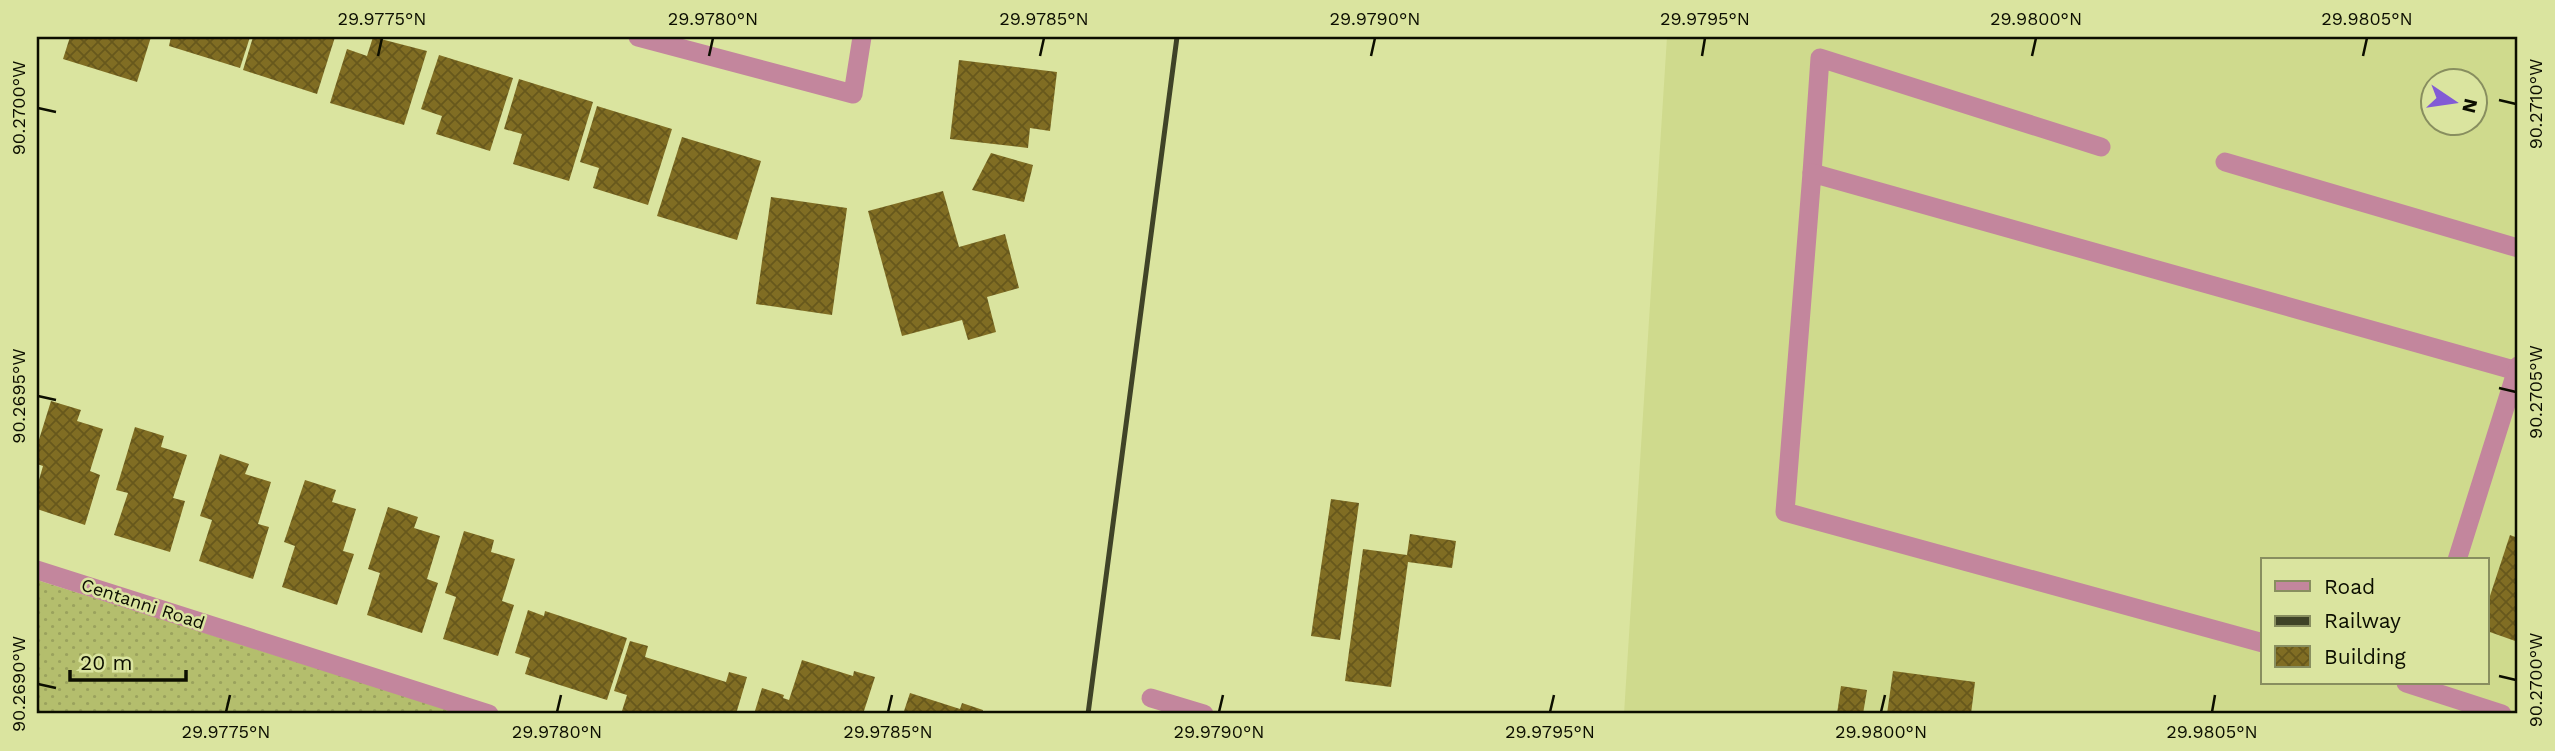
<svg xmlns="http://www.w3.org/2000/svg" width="2555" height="751" font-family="'Work Sans',sans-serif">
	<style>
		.built { fill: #cfda8d; fill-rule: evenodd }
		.grass { fill: url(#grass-dots) }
		.building { fill: url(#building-cross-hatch) }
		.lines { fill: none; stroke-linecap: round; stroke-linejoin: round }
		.service { stroke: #c3869d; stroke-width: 19 }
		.minor { stroke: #c3869d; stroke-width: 19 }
		.rail { stroke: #3f4327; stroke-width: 5 }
		.ticks { fill: none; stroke: #0c0e00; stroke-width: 2.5 }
		.labels { text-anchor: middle; stroke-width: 5; stroke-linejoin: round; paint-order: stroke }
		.street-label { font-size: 18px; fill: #0c0e00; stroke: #dae49f }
		.neatline { fill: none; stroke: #0c0e00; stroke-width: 2.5 }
		.ticks-label { font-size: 18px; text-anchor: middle; fill: #0c0e00 }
	</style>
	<defs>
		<pattern id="grass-dots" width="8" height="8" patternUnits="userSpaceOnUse" patternTransform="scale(1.75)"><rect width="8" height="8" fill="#b4be6d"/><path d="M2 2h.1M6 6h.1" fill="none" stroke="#9aa25d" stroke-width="1.8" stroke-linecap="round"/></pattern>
		<pattern id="building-cross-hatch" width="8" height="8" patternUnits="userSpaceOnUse" patternTransform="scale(1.75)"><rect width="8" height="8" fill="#806d23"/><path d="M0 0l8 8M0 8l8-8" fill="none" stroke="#67581c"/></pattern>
	</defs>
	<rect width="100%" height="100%" fill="#dae49f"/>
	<!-- built -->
	<path class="built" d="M 1667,37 L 2518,37 L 2518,714 L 1624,714 ZM 2432,80 L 2474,80 L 2474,122 L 2432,122 ZM 2263,560 L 2487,560 L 2487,683 L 2263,683 Z"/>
	<!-- grass -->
	<path class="grass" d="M 37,580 L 462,714 L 37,714 Z"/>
	<!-- building -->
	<g class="building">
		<path d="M 70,37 L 151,37 L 137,82 L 63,59 Z"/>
		<path d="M 171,37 L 250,37 L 240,68 L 169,46 Z"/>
		<path d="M 253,37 L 335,37 L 317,94 L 243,70 Z"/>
		<path d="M 373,37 L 427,51 L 404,125 L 330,103 L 347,49 L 367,56 Z"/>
		<path d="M 439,55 L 513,78 L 490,151 L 436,134 L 442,116 L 421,109 Z"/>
		<path d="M 959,60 L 1057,72 L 1050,131 L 1030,128 L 1028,148 L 950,139 Z"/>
		<path d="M 519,79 L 593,102 L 569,181 L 513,164 L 522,134 L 504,129 Z"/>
		<path d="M 597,106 L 672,129 L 648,205 L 593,188 L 599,168 L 580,162 Z"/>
		<path d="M 682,137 L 761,161 L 737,240 L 657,216 Z"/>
		<path d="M 991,153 L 1033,165 L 1024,202 L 972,190 Z"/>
		<path d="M 943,191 L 959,247 L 1005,234 L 1019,288 L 987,297 L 996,332 L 968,340 L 962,320 L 902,336 L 868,211 Z"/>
		<path d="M 771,197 L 847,208 L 832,315 L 756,304 Z"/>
		<path d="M 51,401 L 81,410 L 77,421 L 103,429 L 90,471 L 100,475 L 85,525 L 37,509 L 37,487 L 43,466 L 37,464 L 37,446 Z"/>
		<path d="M 135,427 L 164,436 L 161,447 L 187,455 L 173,498 L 185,501 L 170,552 L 114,535 L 128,493 L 116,490 Z"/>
		<path d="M 220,454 L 249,464 L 245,474 L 271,482 L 258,524 L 269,527 L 253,579 L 199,561 L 212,520 L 200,516 Z"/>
		<path d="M 305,480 L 336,490 L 332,502 L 356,509 L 343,551 L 354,554 L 337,605 L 282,587 L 295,546 L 284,542 Z"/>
		<path d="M 1331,499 L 1359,503 L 1340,640 L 1311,636 Z"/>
		<path d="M 388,507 L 418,517 L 414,528 L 440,536 L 427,579 L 438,583 L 422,633 L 367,615 L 380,573 L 368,569 Z"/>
		<path d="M 464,531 L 494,540 L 491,552 L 515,559 L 502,601 L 514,605 L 498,656 L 443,639 L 456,597 L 445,593 Z"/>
		<path d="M 1410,534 L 1456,541 L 1452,568 L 1408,562 L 1391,687 L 1345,681 L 1363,549 L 1407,555 Z"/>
		<path d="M 2510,535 L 2518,538 L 2518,642 L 2487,631 L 2487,605 Z"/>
		<path d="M 528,610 L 544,616 L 545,611 L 627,638 L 607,700 L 525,674 L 530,658 L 515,653 Z"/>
		<path d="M 630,641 L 648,646 L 645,657 L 726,682 L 729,672 L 747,677 L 736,714 L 633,714 L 622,711 L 627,695 L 614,691 Z"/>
		<path d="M 802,660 L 853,676 L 854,671 L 875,677 L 863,714 L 754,714 L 762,688 L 784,695 L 783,698 L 789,700 Z"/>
		<path d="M 1893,671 L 1975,682 L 1971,714 L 1887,714 Z"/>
		<path d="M 1841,686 L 1867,690 L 1863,714 L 1837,714 Z"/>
		<path d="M 910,693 L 960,709 L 962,703 L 983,710 L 982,714 L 903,714 Z"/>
	</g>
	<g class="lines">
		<!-- service -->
		<g class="service">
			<path d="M 2225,162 L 2518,248"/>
			<path d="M 1812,173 L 1820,58 L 2101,147"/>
			<path d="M 2457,560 L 2518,366"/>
			<path d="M 2263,643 L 1785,512 L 1812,173 L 2517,371"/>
			<path d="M 2406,683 L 2502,714"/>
		</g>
		<!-- minor -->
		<g class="minor">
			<path d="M 638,37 L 853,94 L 862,37"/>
			<path d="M 2517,371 L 2518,372"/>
			<path d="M 37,570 L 489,714"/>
			<path d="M 1151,698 L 1204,714"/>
		</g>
		<!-- rail -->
		<path class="rail" d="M 1088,714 L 1177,37"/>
	</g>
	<!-- ticks -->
	<path class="ticks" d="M 378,56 L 382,38M 709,56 L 713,38M 1040,56 L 1044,38M 1371,56 L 1375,38M 1702,56 L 1705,38M 2032,56 L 2036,38M 2363,56 L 2367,38M 2499,100 L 2516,104M 38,108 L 56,112M 2499,388 L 2516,392M 38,396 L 56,400M 2499,676 L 2516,680M 38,684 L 56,688M 226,712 L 230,695M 557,712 L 561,695M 888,712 L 892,695M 1219,712 L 1223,695M 1550,712 L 1554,695M 1881,712 L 1885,695M 2212,712 L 2215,695"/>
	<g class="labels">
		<!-- street labels -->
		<g class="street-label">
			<text transform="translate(143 604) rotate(18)" y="6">Centanni Road</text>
		</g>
	</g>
	<!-- border -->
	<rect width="2555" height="751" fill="none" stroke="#dae49f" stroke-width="77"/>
	<!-- legend -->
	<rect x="2261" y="558" width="228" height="126" fill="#dae49f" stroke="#888e5f" stroke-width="2"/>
	<rect x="2275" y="581" width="35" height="10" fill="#c3869d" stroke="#888e5f" stroke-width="2"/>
	<text x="2324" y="594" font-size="21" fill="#0c0e00">Road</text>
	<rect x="2275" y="616" width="35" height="10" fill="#3f4327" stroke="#888e5f" stroke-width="2"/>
	<text x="2324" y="628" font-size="21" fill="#0c0e00">Railway</text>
	<rect x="2275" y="646" width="35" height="21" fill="url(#building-cross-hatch)" stroke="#888e5f" stroke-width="2"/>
	<text x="2324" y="664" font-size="21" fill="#0c0e00">Building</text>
	<!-- north arrow -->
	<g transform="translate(2454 102) rotate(103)"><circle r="33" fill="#dae49f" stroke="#888e5f" stroke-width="2"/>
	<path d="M0-5L12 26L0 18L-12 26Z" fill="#825bd5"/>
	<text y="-10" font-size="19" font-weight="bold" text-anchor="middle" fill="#0c0e00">N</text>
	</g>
	<!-- scale -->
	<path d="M70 670v10h116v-10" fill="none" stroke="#0c0e00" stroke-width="3.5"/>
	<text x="80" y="670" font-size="21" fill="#0c0e00" stroke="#dae49f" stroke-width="5" paint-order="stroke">20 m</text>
	<rect x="38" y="38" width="2478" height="674" class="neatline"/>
	<g class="ticks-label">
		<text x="382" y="25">29.9775°N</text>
		<text x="713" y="25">29.9780°N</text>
		<text x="1044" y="25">29.9785°N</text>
		<text x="1375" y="25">29.9790°N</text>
		<text x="1705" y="25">29.9795°N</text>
		<text x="2036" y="25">29.9800°N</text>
		<text x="2367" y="25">29.9805°N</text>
		<text transform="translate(2536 104) rotate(-90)" y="6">90.2710°W</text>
		<text transform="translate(19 108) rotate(-90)" y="6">90.2700°W</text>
		<text transform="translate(2536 392) rotate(-90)" y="6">90.2705°W</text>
		<text transform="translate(19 396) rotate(-90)" y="6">90.2695°W</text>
		<text transform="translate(2536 680) rotate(-90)" y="6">90.2700°W</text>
		<text transform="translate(19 684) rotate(-90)" y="6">90.2690°W</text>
		<text x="226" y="738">29.9775°N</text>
		<text x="557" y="738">29.9780°N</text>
		<text x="888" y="738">29.9785°N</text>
		<text x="1219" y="738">29.9790°N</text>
		<text x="1550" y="738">29.9795°N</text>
		<text x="1881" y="738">29.9800°N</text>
		<text x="2212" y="738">29.9805°N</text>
	</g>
</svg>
